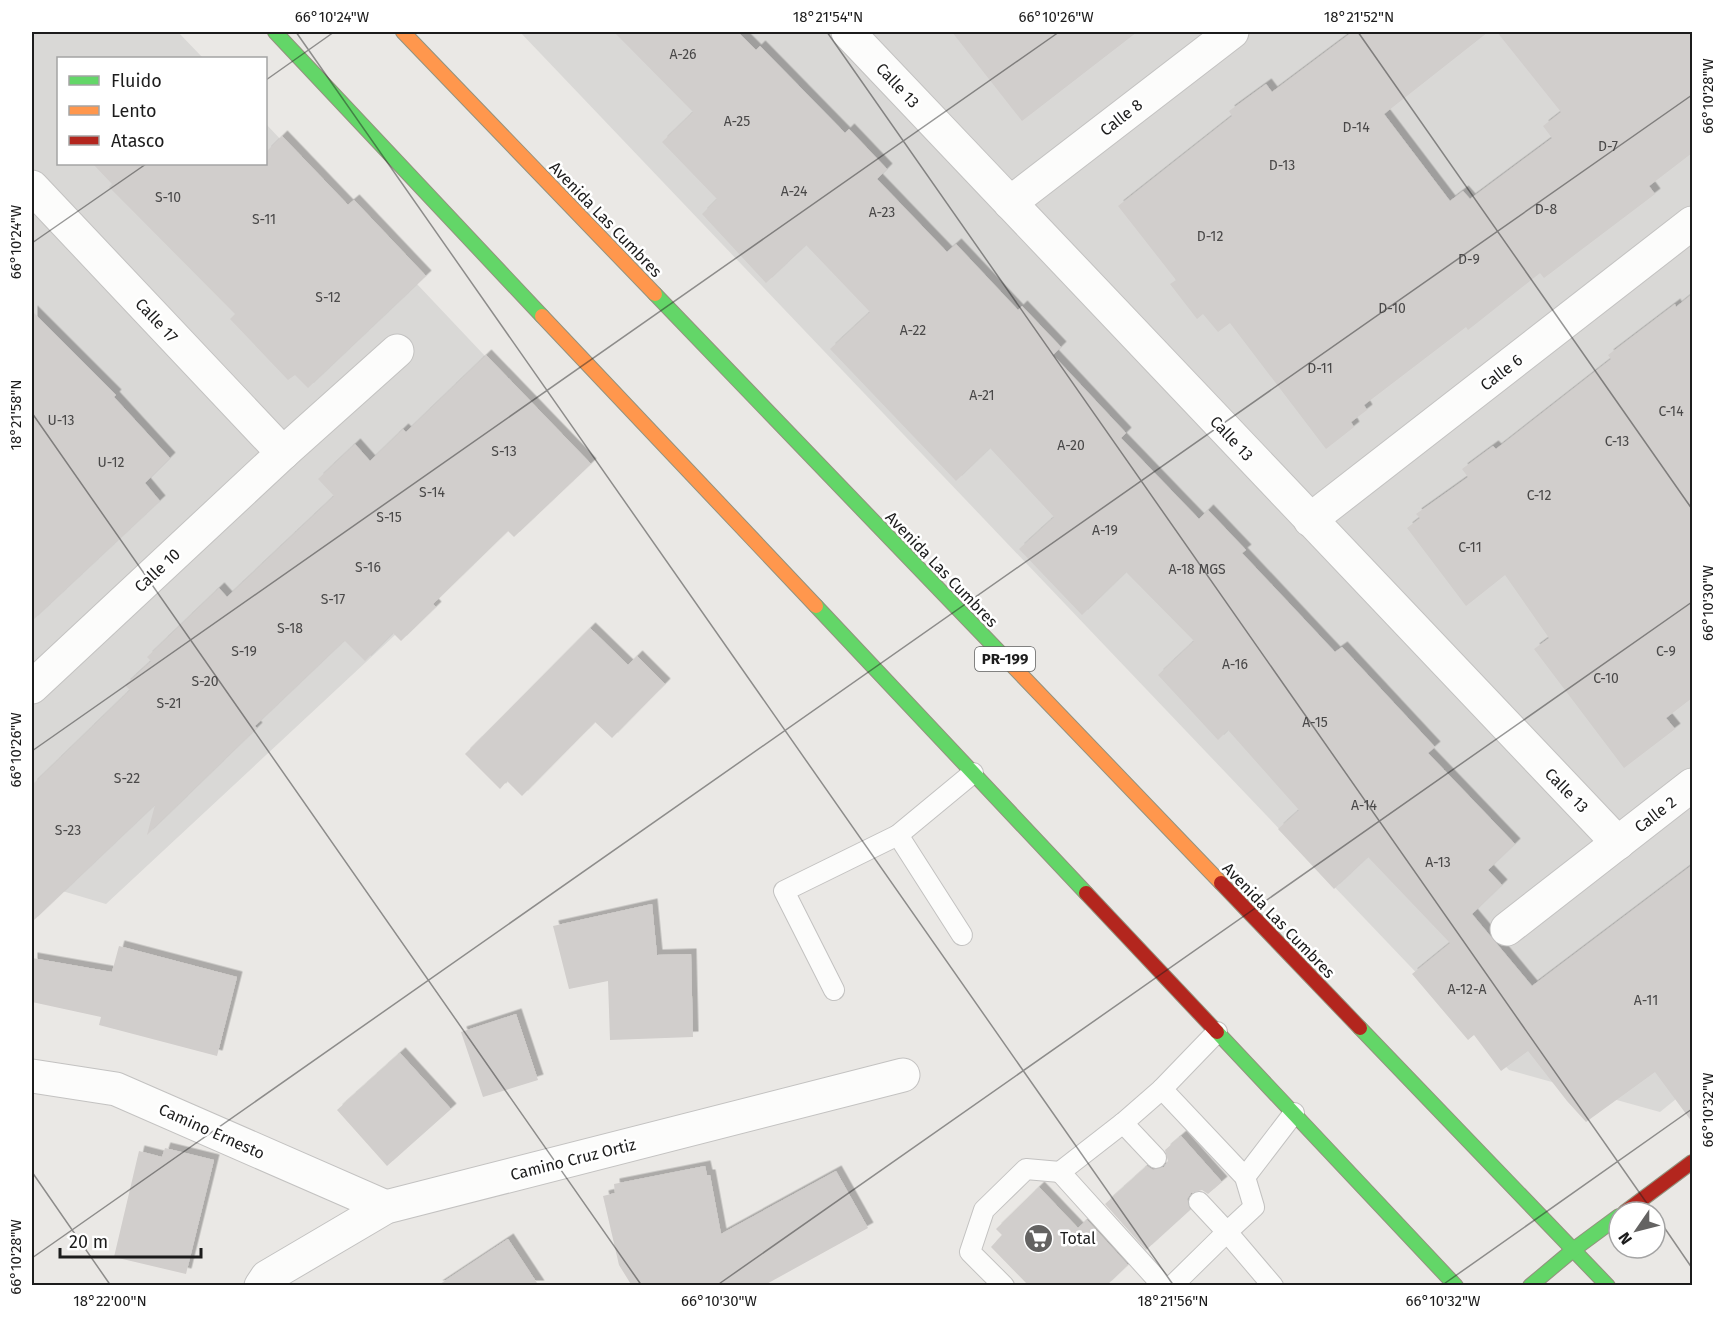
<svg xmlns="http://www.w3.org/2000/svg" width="1724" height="1317" font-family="'Fira Sans',sans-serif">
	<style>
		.residential { fill: #d9d8d6 }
		.building { fill: #d1cecc; filter: url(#shadow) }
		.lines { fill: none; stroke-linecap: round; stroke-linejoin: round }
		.lane-casing { stroke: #c3c2c1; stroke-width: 22 }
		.street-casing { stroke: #c3c2c1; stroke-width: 35 }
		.fast-casing { stroke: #93927e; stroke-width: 16 }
		.slow-casing { stroke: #93927e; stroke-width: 16 }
		.jam-casing { stroke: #93927e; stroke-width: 16 }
		.lane { stroke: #fcfcfb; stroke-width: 20 }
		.street { stroke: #fcfcfb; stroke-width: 33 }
		.fast { stroke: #63d668; stroke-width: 14 }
		.slow { stroke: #ff974d; stroke-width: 14 }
		.jam { stroke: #b3261e; stroke-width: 14 }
		.ticks { fill: none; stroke: #1c1c1c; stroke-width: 1.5; stroke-opacity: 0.45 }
		.labels { text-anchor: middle; stroke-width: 5; stroke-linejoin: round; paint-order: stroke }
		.number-label { font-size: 14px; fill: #494848 }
		.shield { fill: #fff; stroke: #606060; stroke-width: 1.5 }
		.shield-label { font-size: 15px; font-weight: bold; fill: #1c1c1c }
		.street-label { font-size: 16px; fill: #1c1c1c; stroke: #fff }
		.poi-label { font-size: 16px; fill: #1c1c1c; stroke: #fff; text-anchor: start }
		.neatline { fill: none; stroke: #1c1c1c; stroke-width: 2 }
		.ticks-label { font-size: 15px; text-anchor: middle; fill: #1c1c1c }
	</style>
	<defs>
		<filter id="shadow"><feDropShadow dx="5.5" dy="-5.5" stdDeviation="0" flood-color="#0004"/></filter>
	</defs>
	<rect width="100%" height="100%" fill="#eae8e5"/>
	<!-- residential -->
	<g class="residential">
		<path d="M 32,32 L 178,32 L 203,58 L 58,58 L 58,164 L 266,164 L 266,124 L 583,460 L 106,904 L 32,882 Z"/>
		<path d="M 520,32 L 1692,32 L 1692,1086 L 1660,1112 L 1509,1070 Z"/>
	</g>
	<!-- building -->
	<g class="building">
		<path d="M 614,32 L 738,32 L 756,50 L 760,46 L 845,133 L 849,129 L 887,169 L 877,179 L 947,252 L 956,244 L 1018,310 L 1022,306 L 1061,347 L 1053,355 L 1126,433 L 1121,438 L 1199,519 L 1208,510 L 1246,550 L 1242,553 L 1335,652 L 1342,647 L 1435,747 L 1428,753 L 1515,844 L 1488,870 L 1502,885 L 1472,914 L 1532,986 L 1692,865 L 1692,1122 L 1655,1072 L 1586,1122 L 1567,1101 L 1528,1051 L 1501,1071 L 1474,1035 L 1468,1040 L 1412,974 L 1450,943 L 1368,857 L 1334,889 L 1278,829 L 1299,810 L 1228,730 L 1218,740 L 1158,675 L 1194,641 L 1126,572 L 1082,615 L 1019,549 L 1054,517 L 990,448 L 956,481 L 830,349 L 870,312 L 806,245 L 766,283 L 702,214 L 717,199 L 662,142 L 693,112 Z"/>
		<path d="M 952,32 L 1137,32 L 1022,121 Z"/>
		<path d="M 1352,32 L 1488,32 L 1384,114 L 1450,201 L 1463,191 L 1470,199 L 1552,138 L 1543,126 L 1561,112 L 1497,32 L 1692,32 L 1692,153 L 1649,186 L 1655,194 L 1544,278 L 1540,273 L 1468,330 L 1466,327 L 1364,405 L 1367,410 L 1351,422 L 1354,427 L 1326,449 L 1230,323 L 1218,332 L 1203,314 L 1197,319 L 1170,284 L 1176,280 L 1118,206 L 1232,116 L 1229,111 L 1266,84 L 1272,92 Z"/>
		<path d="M 282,136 L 348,205 L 354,200 L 426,276 L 308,388 L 295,375 L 288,380 L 230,319 L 235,314 L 109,187 L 112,184 L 93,164 L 266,164 L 266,152 Z"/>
		<path d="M 1692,294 L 1692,698 L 1666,718 L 1675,729 L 1624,768 L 1534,649 L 1549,638 L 1505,575 L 1466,606 L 1407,528 L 1420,518 L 1416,514 L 1468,477 L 1462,469 L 1493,446 L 1496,449 L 1611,359 L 1608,355 L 1675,304 L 1676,307 Z"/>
		<path d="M 32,311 L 116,395 L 114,397 L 170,458 L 145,483 L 160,501 L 32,621 Z"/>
		<path d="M 486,355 L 591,464 L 514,537 L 508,531 L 433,604 L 436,607 L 401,641 L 393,633 L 365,661 L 345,641 L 341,644 L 255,726 L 257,728 L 147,835 L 155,805 L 32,922 L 32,785 L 130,690 L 125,685 L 151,661 L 147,657 L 219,588 L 227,597 L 334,496 L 318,479 L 355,444 L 370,461 L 403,429 L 406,432 Z"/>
		<path d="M 590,628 L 628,665 L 637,656 L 665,684 L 612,738 L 595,722 L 522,796 L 507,781 L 500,789 L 465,754 Z"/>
		<path d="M 652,904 L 657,955 L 691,954 L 693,1037 L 610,1040 L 608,981 L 569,989 L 553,926 Z"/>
		<path d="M 119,946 L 237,977 L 217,1056 L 99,1025 L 101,1017 L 32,1002 L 32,958 L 112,972 Z"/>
		<path d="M 516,1014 L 538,1080 L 483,1097 L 461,1032 Z"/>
		<path d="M 400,1053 L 451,1109 L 387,1166 L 337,1110 Z"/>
		<path d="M 1181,1136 L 1222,1182 L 1208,1194 L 1202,1190 L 1191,1193 L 1187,1199 L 1190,1210 L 1146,1250 L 1105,1204 L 1147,1166 L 1153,1170 L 1164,1167 L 1168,1161 L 1165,1150 Z"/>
		<path d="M 165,1148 L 214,1160 L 186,1274 L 114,1257 L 139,1151 L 162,1157 Z"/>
		<path d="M 705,1166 L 707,1175 L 710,1175 L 721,1234 L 836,1171 L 868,1228 L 763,1286 L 632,1286 L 619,1265 L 603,1196 L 615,1193 L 614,1184 Z"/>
		<path d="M 1039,1187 L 1078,1228 L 1087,1220 L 1128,1265 L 1106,1286 L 1029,1286 L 991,1247 L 1002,1235 L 996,1229 Z"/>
		<path d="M 508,1239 L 539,1286 L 437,1286 Z"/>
	</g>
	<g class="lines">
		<defs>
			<g id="lane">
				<path d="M 898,835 L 962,935"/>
				<path d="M 834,990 L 784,891 L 898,835 L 973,773"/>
				<path d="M 1123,1123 L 1060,1172 L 1163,1286"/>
				<path d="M 1156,1158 L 1123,1123 L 1162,1089"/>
				<path d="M 1245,1177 L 1294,1113"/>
				<path d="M 1199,1202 L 1227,1232 L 1254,1207 L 1245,1177 L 1162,1089 L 1217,1032"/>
				<path d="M 1004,1286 L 970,1252 L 984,1210 L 1026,1169 L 1060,1172"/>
				<path d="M 1172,1286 L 1227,1232 L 1273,1286"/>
			</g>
			<g id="street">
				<path d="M 848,32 L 1618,843"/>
				<path d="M 32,187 L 283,453"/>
				<path d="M 1010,203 L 1232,32"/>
				<path d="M 1310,520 L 1692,223"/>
				<path d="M 32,687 L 283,453 L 397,351"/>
				<path d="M 1507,929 L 1692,785"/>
				<path d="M 32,1076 L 116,1089 L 386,1207"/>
				<path d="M 261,1286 L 267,1277 L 386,1207 L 903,1075"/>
			</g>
			<g id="fast">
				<path d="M 275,32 L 542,316"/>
				<path d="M 655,294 L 1008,661"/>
				<path d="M 816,606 L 1086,893"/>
				<path d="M 1360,1028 L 1608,1286"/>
				<path d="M 1217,1032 L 1456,1286"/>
				<path d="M 1530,1286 L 1573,1250 L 1619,1216"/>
			</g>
			<g id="slow">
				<path d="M 403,32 L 655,294"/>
				<path d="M 542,316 L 816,606"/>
				<path d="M 1008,661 L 1221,883"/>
			</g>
			<g id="jam">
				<path d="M 1221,883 L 1360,1028"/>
				<path d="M 1086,893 L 1217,1032"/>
				<path d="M 1625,1212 L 1692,1162"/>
			</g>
		</defs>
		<!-- lane casing -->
		<use href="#lane" class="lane-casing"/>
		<!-- street casing -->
		<use href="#street" class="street-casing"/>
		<!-- fast casing -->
		<use href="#fast" class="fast-casing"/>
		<!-- slow casing -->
		<use href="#slow" class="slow-casing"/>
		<!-- jam casing -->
		<use href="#jam" class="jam-casing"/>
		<!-- lane -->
		<use href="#lane" class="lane"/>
		<!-- street -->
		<use href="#street" class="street"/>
		<!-- fast -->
		<use href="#fast" class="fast"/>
		<!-- slow -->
		<use href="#slow" class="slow"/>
		<!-- jam -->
		<use href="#jam" class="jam"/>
	</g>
	<!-- ticks -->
	<path class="ticks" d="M 296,32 L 1174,1286M 827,32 L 1653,1212M 1358,32 L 1692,509M 266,80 L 334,32M 32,243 L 146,164M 32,413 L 642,1286M 32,751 L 1059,32M 32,1172 L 111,1286M 1655,1214 L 1692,1268M 32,1258 L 1692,95M 716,1286 L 1692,602M 1441,1286 L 1692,1109"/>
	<!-- icons -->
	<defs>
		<symbol id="supermarket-disc" viewBox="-11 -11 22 22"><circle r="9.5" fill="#646362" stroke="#fff"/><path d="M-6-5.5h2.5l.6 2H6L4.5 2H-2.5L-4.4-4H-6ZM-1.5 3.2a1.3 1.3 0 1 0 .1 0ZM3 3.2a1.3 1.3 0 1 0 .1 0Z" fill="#fff"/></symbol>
	</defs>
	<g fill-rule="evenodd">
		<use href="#supermarket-disc" x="1022" y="1222" width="33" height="33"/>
	</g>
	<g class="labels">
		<!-- number labels -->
		<g class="number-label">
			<text x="683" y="59">A-26</text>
			<text x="737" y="126">A-25</text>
			<text x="1356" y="132">D-14</text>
			<text x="1608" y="151">D-7</text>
			<text x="1282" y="170">D-13</text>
			<text x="794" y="196">A-24</text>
			<text x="168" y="202">S-10</text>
			<text x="1546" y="214">D-8</text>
			<text x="882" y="217">A-23</text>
			<text x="264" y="224">S-11</text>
			<text x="1210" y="241">D-12</text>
			<text x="1469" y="264">D-9</text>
			<text x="328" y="302">S-12</text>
			<text x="1392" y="313">D-10</text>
			<text x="913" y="335">A-22</text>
			<text x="1320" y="373">D-11</text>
			<text x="982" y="400">A-21</text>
			<text x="1671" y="416">C-14</text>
			<text x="61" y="425">U-13</text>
			<text x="1617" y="446">C-13</text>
			<text x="1071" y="450">A-20</text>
			<text x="504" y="456">S-13</text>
			<text x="111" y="467">U-12</text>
			<text x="432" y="497">S-14</text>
			<text x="1539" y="500">C-12</text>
			<text x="389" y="522">S-15</text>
			<text x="1105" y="535">A-19</text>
			<text x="1470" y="552">C-11</text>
			<text x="368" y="572">S-16</text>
			<text x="1197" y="574">A-18 MGS</text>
			<text x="333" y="604">S-17</text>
			<text x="290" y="633">S-18</text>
			<text x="244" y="656">S-19</text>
			<text x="1666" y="656">C-9</text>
			<text x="1235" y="669">A-16</text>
			<text x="1606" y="683">C-10</text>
			<text x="205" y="686">S-20</text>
			<text x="169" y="708">S-21</text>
			<text x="1315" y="727">A-15</text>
			<text x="127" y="783">S-22</text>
			<text x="1364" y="810">A-14</text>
			<text x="68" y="835">S-23</text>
			<text x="1438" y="867">A-13</text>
			<text x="1467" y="994">A-12-A</text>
			<text x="1646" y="1005">A-11</text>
		</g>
		<!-- shield labels -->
		<rect class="shield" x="975" y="647" width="60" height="24" rx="4.5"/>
		<g class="shield-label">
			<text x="1005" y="664">PR-199</text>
		</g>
		<!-- street labels -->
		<g class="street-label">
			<text transform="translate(898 85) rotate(47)" y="6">Calle 13</text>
			<text transform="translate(1121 117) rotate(-38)" y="6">Calle 8</text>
			<text transform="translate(606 219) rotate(46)" y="6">Avenida Las Cumbres</text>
			<text transform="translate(157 320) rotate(47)" y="6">Calle 17</text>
			<text transform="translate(1501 372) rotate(-38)" y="6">Calle 6</text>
			<text transform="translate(1232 438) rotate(47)" y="6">Calle 13</text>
			<text transform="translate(942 569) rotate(46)" y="6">Avenida Las Cumbres</text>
			<text transform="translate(157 570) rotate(-43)" y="6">Calle 10</text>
			<text transform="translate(1567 790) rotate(46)" y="6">Calle 13</text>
			<text transform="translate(1655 814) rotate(-38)" y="6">Calle 2</text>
			<text transform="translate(1279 920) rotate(46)" y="6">Avenida Las Cumbres</text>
			<text transform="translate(212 1131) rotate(24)" y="6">Camino Ernesto</text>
			<text transform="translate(573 1159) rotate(-14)" y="6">Camino Cruz Ortiz</text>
		</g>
		<!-- poi labels -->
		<g class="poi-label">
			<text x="1060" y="1244">Total</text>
		</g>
	</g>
	<!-- border -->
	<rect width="1724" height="1317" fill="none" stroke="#ffffff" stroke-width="66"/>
	<!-- legend -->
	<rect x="57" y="57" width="210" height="108" fill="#ffffff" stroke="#a4a4a4" stroke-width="1.5"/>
	<rect x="69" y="76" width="30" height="9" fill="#63d668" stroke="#a4a4a4" stroke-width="1.5"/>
	<text x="111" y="87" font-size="18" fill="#1c1c1c">Fluido</text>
	<rect x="69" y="106" width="30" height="9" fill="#ff974d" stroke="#a4a4a4" stroke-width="1.5"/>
	<text x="111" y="117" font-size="18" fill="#1c1c1c">Lento</text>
	<rect x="69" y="136" width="30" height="9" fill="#b3261e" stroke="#a4a4a4" stroke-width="1.5"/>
	<text x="111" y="147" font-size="18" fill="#1c1c1c">Atasco</text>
	<!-- north arrow -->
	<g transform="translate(1637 1230) rotate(235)"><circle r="28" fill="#ffffff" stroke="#a4a4a4" stroke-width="1.5"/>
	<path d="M0-4.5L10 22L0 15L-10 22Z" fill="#646362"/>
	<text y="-9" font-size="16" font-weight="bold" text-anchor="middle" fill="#1c1c1c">N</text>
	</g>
	<!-- scale -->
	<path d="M60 1248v9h141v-9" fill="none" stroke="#1c1c1c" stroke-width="3"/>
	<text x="69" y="1248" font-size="18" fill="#1c1c1c" stroke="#ffffff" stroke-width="4.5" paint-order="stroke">20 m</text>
	<rect x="33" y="33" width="1658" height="1251" class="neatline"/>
	<g class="ticks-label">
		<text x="332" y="22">66°10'24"W</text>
		<text x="828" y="22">18°21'54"N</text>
		<text x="1056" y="22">66°10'26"W</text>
		<text x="1359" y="22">18°21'52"N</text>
		<text transform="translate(1708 96) rotate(-90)" y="5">66°10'28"W</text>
		<text transform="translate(16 242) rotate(-90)" y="5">66°10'24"W</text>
		<text transform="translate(16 415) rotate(-90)" y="5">18°21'58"N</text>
		<text transform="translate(1708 603) rotate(-90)" y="5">66°10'30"W</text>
		<text transform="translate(16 750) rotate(-90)" y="5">66°10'26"W</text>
		<text transform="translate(1708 1110) rotate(-90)" y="5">66°10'32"W</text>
		<text transform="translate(16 1257) rotate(-90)" y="5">66°10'28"W</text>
		<text x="110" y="1306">18°22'00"N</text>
		<text x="719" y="1306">66°10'30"W</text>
		<text x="1173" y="1306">18°21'56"N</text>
		<text x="1443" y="1306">66°10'32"W</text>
	</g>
</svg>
